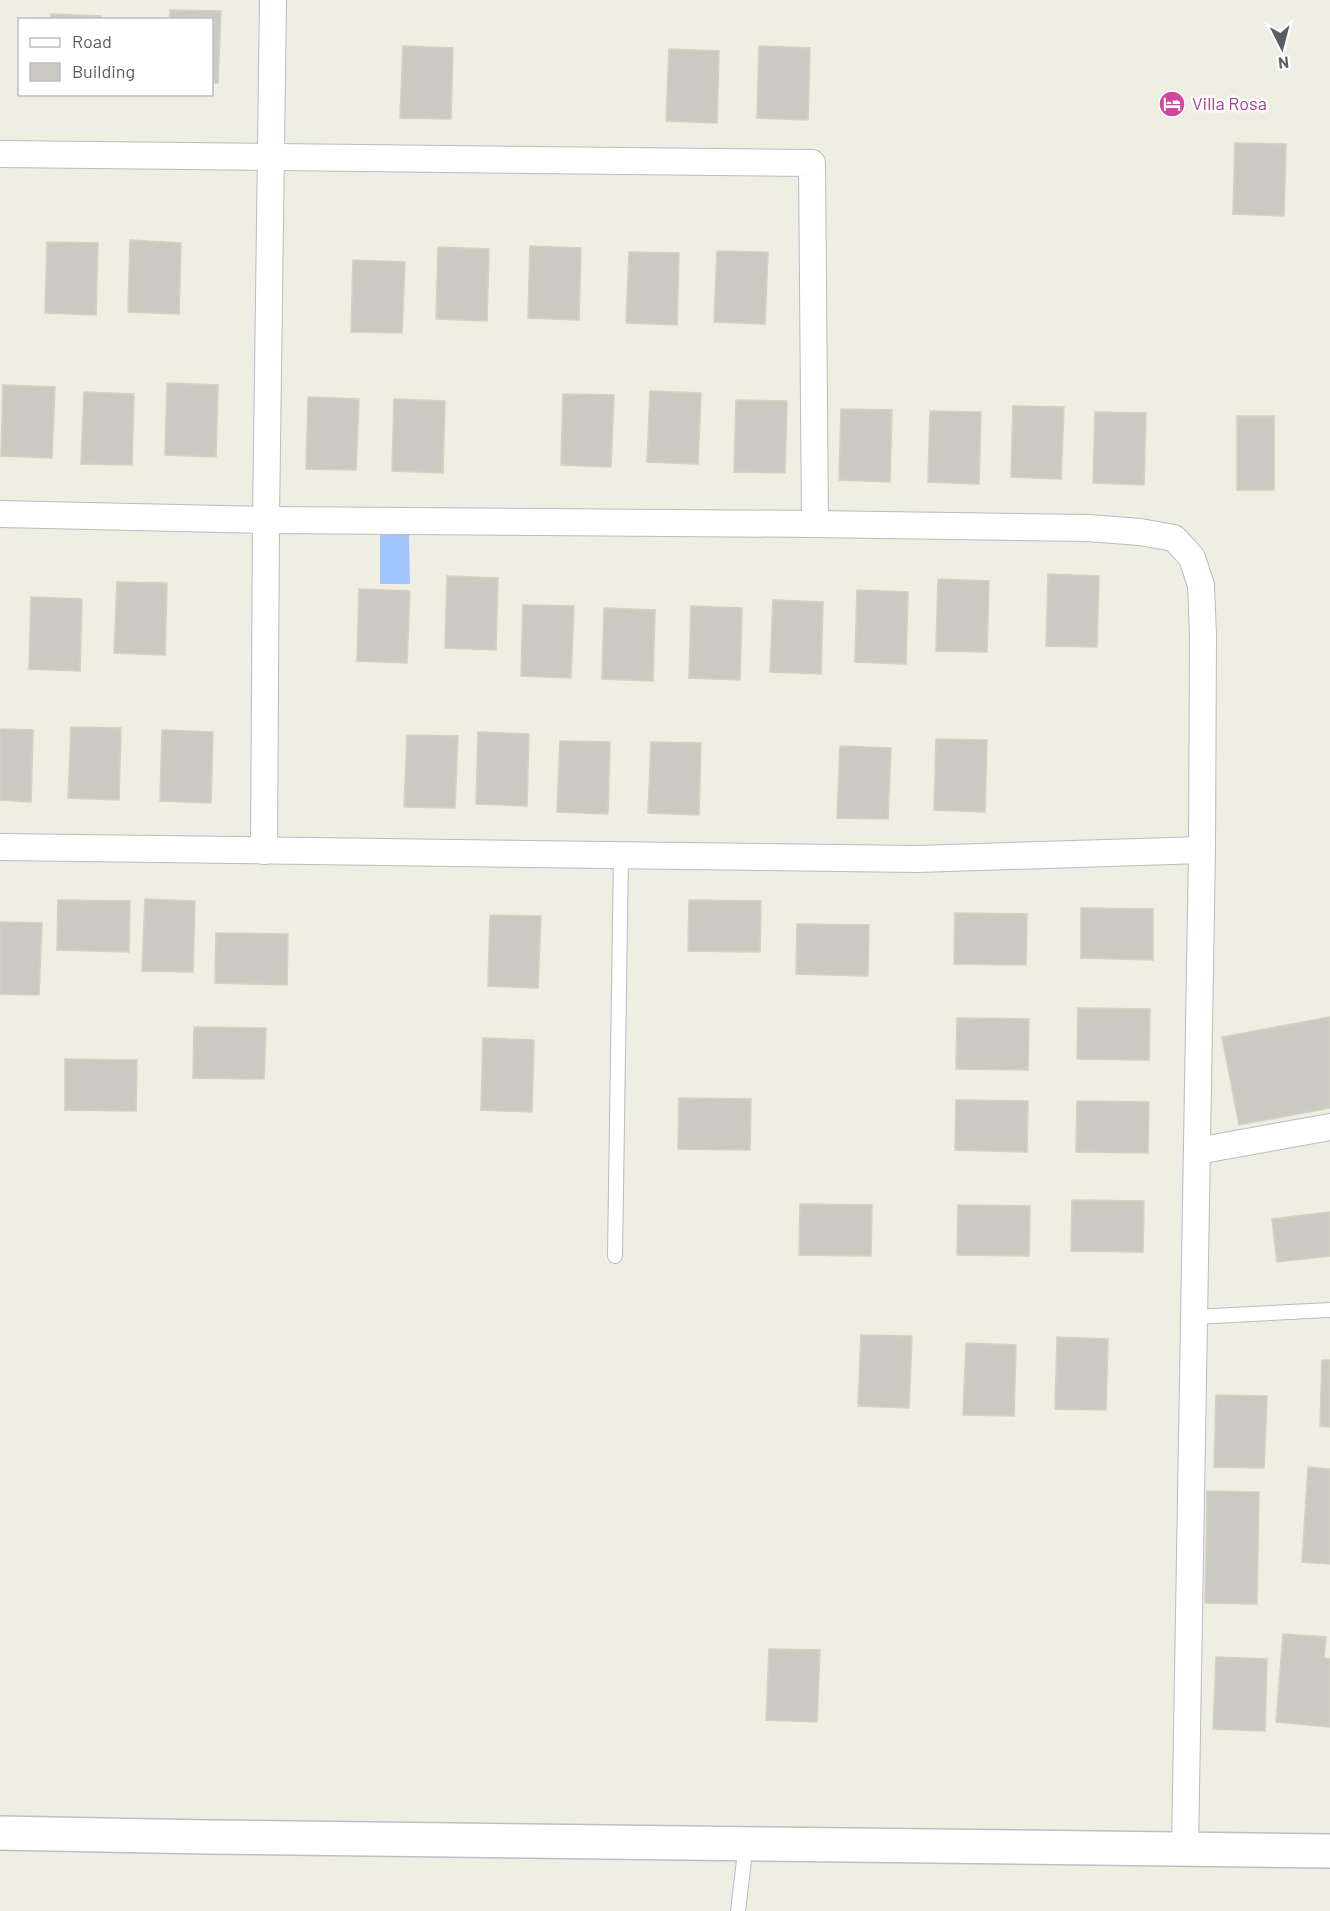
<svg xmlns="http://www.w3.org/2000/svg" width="1330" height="1911" font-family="Barlow,sans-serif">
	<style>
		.water { fill: #a2c4ff }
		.building { fill: #cbcac2; stroke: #d3d1c1; stroke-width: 1.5 }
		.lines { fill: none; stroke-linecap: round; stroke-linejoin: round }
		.service-casing { stroke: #babbc2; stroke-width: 16 }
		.minor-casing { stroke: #babbc2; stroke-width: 28 }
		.secondary-casing { stroke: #bdbfc7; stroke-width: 36 }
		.service { stroke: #fff; stroke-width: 14 }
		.minor { stroke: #fff; stroke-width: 26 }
		.secondary { stroke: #fff; stroke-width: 33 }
		.labels { text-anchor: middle; stroke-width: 5; stroke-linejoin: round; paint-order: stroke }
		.hotel-label { font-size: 18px; fill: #b23c85; stroke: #fff; text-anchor: start }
	</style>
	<rect width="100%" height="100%" fill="#eeeee3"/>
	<!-- water -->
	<path class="water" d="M 380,535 L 409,535 L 410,584 L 380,584 Z"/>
	<!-- building -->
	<g class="building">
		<path d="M 170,10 L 221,11 L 218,83 L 212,83 L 212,20 L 169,20 Z"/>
		<path d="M 51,14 L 101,16 L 101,20 L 50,20 Z"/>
		<path d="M 403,46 L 453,48 L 451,119 L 400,118 Z"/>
		<path d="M 759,46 L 810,48 L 808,120 L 757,118 Z"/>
		<path d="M 669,49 L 719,51 L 717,123 L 666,121 Z"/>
		<path d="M 1235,143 L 1286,144 L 1284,216 L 1233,214 Z"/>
		<path d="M 130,240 L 181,243 L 179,314 L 128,312 Z"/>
		<path d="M 47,242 L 98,243 L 96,315 L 45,313 Z"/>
		<path d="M 530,246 L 581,248 L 579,320 L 528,318 Z"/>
		<path d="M 438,247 L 489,249 L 487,321 L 436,319 Z"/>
		<path d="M 717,251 L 768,252 L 765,324 L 714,322 Z"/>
		<path d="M 629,252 L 679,253 L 677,325 L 626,323 Z"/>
		<path d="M 353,260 L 405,262 L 402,333 L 351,332 Z"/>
		<path d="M 167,383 L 218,385 L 216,457 L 165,455 Z"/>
		<path d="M 3,385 L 55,387 L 52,458 L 1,456 Z"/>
		<path d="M 650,391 L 701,393 L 698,464 L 647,462 Z"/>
		<path d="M 84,392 L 134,394 L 132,465 L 81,464 Z"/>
		<path d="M 563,394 L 614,395 L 611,467 L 561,465 Z"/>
		<path d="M 308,397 L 359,399 L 356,470 L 306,469 Z"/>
		<path d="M 394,399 L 445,401 L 443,473 L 392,471 Z"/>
		<path d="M 736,400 L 787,401 L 785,473 L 734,472 Z"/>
		<path d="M 1013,406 L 1064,407 L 1061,479 L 1011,477 Z"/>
		<path d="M 841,409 L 892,410 L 890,482 L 839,480 Z"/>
		<path d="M 930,411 L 981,412 L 979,484 L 928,482 Z"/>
		<path d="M 1095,412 L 1146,413 L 1144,485 L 1093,483 Z"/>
		<rect x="1237" y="416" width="37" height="74"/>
		<path d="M 1048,574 L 1099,576 L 1097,647 L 1046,646 Z"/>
		<path d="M 447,576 L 498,578 L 496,650 L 445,648 Z"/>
		<path d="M 938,579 L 989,581 L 987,652 L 936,651 Z"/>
		<path d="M 117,582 L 167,583 L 165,655 L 114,653 Z"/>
		<path d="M 359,589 L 410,591 L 407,663 L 357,661 Z"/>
		<path d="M 857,590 L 908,592 L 906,664 L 855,662 Z"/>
		<path d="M 31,597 L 82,599 L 80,671 L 29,669 Z"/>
		<path d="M 773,600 L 823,602 L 821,674 L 770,672 Z"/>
		<path d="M 523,605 L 574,606 L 571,678 L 521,676 Z"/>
		<path d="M 691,606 L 742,608 L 740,680 L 689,678 Z"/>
		<path d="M 604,608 L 655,610 L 653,681 L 602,679 Z"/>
		<path d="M 71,727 L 121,728 L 119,800 L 68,798 Z"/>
		<path d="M 0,729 L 33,730 L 31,802 L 0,800 Z"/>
		<path d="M 162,730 L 213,732 L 211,803 L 160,801 Z"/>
		<path d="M 478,732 L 529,734 L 527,806 L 476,804 Z"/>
		<path d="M 407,735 L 458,736 L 455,808 L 404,807 Z"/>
		<path d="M 936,739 L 987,740 L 985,812 L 934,810 Z"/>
		<path d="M 560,741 L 610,742 L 608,814 L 557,812 Z"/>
		<path d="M 651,742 L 701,743 L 699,815 L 648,813 Z"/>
		<path d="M 840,746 L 891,748 L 888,819 L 837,818 Z"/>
		<path d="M 145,899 L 195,901 L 193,972 L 142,971 Z"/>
		<path d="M 58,900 L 130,901 L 129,952 L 57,950 Z"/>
		<path d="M 689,900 L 761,901 L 760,952 L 688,951 Z"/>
		<path d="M 1081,908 L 1153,909 L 1153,960 L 1081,958 Z"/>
		<path d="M 955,913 L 1027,914 L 1026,965 L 954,964 Z"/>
		<path d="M 490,915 L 541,916 L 538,988 L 488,986 Z"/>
		<path d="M 0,922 L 42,923 L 39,995 L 0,994 Z"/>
		<path d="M 797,924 L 869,925 L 868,976 L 796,974 Z"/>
		<path d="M 216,933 L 288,934 L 287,985 L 215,983 Z"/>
		<path d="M 1078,1008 L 1150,1009 L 1149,1060 L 1077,1059 Z"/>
		<path d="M 1330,1017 L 1330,1108 L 1239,1125 L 1222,1037 Z"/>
		<path d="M 957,1018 L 1029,1019 L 1028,1070 L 956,1069 Z"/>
		<path d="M 194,1027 L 266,1028 L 264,1079 L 193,1078 Z"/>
		<path d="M 483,1038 L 534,1040 L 532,1112 L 481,1110 Z"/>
		<path d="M 65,1059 L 137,1060 L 136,1111 L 65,1110 Z"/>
		<path d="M 679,1098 L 751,1099 L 750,1150 L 678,1149 Z"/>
		<path d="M 956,1100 L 1028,1101 L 1027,1152 L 955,1150 Z"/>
		<path d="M 1077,1101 L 1149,1102 L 1148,1153 L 1076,1152 Z"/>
		<path d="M 1072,1200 L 1144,1201 L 1143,1252 L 1071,1251 Z"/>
		<path d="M 800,1204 L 872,1205 L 871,1256 L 799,1255 Z"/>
		<path d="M 958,1205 L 1030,1206 L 1029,1256 L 957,1255 Z"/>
		<path d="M 1330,1212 L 1330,1256 L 1277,1262 L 1272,1219 Z"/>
		<path d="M 861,1335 L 912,1336 L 909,1408 L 858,1406 Z"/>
		<path d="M 1057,1337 L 1108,1339 L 1106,1410 L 1055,1409 Z"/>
		<path d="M 966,1343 L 1016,1345 L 1014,1416 L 963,1415 Z"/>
		<path d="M 1322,1360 L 1330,1360 L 1330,1427 L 1320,1426 Z"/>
		<path d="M 1216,1395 L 1267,1396 L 1264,1468 L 1214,1467 Z"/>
		<path d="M 1308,1467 L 1330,1469 L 1330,1564 L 1302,1562 Z"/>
		<path d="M 1207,1491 L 1259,1492 L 1257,1604 L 1205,1603 Z"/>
		<path d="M 1283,1634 L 1326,1637 L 1324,1658 L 1330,1659 L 1330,1727 L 1276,1722 Z"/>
		<path d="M 769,1649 L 820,1650 L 817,1722 L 766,1720 Z"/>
		<path d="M 1216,1657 L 1267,1659 L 1265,1731 L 1213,1729 Z"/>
	</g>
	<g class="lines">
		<defs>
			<g id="service">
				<path d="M 615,1256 L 621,855"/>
				<path d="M 1194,1317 L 1330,1310"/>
				<path d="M 738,1911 L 746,1843"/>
			</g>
			<g id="minor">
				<path d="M 0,154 L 812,163 L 815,524"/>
				<path d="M 0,514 L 266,520 L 815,524 L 1088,528 L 1140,532 L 1174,538 L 1186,551 L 1192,558 L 1201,585 L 1203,635 L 1202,850 L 1185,1850"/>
				<path d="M 0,847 L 917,859 L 1202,850"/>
				<path d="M 264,851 L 266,520 L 273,0"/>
				<path d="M 1197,1151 L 1330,1127"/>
			</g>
			<path id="secondary" d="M 0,1833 L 207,1837 L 1330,1851"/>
		</defs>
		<!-- service casing -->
		<use href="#service" class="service-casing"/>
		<!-- minor casing -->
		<use href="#minor" class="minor-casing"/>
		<!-- secondary casing -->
		<use href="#secondary" class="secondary-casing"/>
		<!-- service -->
		<use href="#service" class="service"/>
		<!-- minor -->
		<use href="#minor" class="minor"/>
		<!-- secondary -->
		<use href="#secondary" class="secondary"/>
	</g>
	<!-- icons -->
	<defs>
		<symbol id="hotel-disc" viewBox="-11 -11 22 22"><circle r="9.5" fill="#d1479c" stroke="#fff"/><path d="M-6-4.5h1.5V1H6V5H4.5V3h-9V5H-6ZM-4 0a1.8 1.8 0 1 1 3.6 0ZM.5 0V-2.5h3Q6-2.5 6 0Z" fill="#fff"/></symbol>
	</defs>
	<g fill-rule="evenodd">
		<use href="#hotel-disc" x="1157" y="89" width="30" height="30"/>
	</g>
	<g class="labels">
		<!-- hotel labels -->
		<g class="hotel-label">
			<text x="1192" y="110">Villa Rosa</text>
		</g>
	</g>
	<!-- legend -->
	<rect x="18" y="18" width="195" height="78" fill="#ffffff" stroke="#bdbec1" stroke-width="1.5"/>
	<rect x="30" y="38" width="30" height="9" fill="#ffffff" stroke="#bdbec1" stroke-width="1.5"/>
	<text x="72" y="48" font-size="18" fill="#5b5d64">Road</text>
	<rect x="30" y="63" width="30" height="18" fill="#cbcac2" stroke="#bdbec1" stroke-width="1.5"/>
	<text x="72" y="78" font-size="18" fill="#5b5d64">Building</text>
	<!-- north arrow -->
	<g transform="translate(1282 48) rotate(174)" stroke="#ffffff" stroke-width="4.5" paint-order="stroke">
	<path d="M0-4.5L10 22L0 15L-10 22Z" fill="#5b5d64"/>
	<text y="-9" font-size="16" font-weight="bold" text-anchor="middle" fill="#5b5d64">N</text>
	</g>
</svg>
